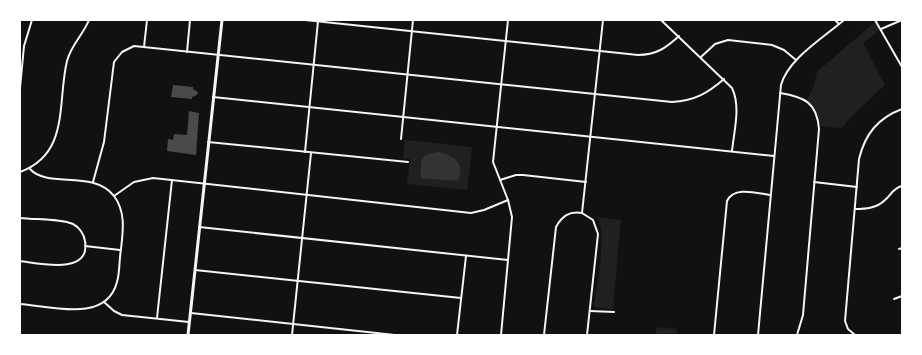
<svg xmlns="http://www.w3.org/2000/svg" width="922" height="355" font-family="'Alegreya Sans',sans-serif">
	<style>
		.green { fill: #202020 }
		.water { fill: #333 }
		.building { fill: #4a4a4a }
		.lines { fill: none; stroke-linecap: round; stroke-linejoin: round }
		.minor { stroke: #f5f5f5; stroke-width: 2 }
		.secondary { stroke: #f5f5f5; stroke-width: 3 }
	</style>
	<rect width="100%" height="100%" fill="#111"/>
	<!-- green -->
	<g class="green">
		<path d="M 876,21 L 881,29 L 863,43 L 885,85 L 854,114 L 842,128 L 819,126 L 819,121 L 807,100 L 815,83 L 817,72 Z"/>
		<path d="M 405,140 L 472,147 L 467,190 L 407,184 L 410,159 L 403,158 Z"/>
		<path d="M 597,217 L 621,220 L 613,308 L 611,309 L 594,307 C 596,287 608,233 597,217 Z"/>
		<path d="M 658,327 L 677,329 L 676,335 L 656,335 L 656,328 Z"/>
	</g>
	<!-- water -->
	<path class="water" d="M 438,152 C 455,155 465,164 458,181 L 421,178 L 421,162 L 425,155 Z"/>
	<!-- building -->
	<g class="building">
		<path d="M 173,85 L 193,87 L 193,89 L 198,92 L 197,95 L 192,97 L 192,99 L 171,97 Z"/>
		<path d="M 189,111 L 199,113 L 196,155 L 167,151 L 168,139 L 173,140 L 174,134 L 187,135 Z"/>
	</g>
	<g class="lines">
		<!-- minor -->
		<g class="minor">
			<path d="M 305,20 L 638,55 C 656,55 666,48 679,36"/>
			<path d="M 661,20 L 732,88 C 741,107 734,131 732,151"/>
			<path d="M 835,20 L 839,24"/>
			<path d="M 875,20 L 902,67"/>
			<path d="M 881,29 L 902,20"/>
			<path d="M 144,47 L 147,20"/>
			<path d="M 187,52 L 190,20"/>
			<path d="M 701,57 L 715,44 L 728,40 L 772,45 L 784,50 L 796,60"/>
			<path d="M 20,88 L 24,46 L 32,20"/>
			<path d="M 780,93 C 804,97 817,102 819,129 L 803,315 L 797,335"/>
			<path d="M 213,97 L 774,156"/>
			<path d="M 401,139 L 413,20"/>
			<path d="M 208,142 L 408,162"/>
			<path d="M 305,152 L 318,21"/>
			<path d="M 20,172 C 70,154 57,102 67,61 C 71,45 83,35 89,20"/>
			<path d="M 500,180 L 516,175 L 523,175 L 586,182"/>
			<path d="M 93,182 L 104,142 L 114,62 L 122,52 L 134,46 L 672,102 C 694,101 708,93 724,79"/>
			<path d="M 814,182 L 857,187"/>
			<path d="M 114,196 L 134,182 L 153,178 L 471,213 L 484,210 L 508,200"/>
			<path d="M 855,209 C 866,209 877,208 885,200 C 891,195 893,188 902,186"/>
			<path d="M 20,218 C 36,220 57,218 73,224 C 79,227 84,234 85,241 C 91,276 38,263 20,261"/>
			<path d="M 199,227 L 508,260"/>
			<path d="M 85,246 L 120,250"/>
			<path d="M 899,249 L 902,248"/>
			<path d="M 195,270 L 461,298"/>
			<path d="M 894,299 L 902,296"/>
			<path d="M 104,302 L 114,311 L 122,315 L 189,322"/>
			<path d="M 20,304 C 50,306 106,324 117,282 C 120,272 119,260 121,249 C 123,231 126,212 114,196 C 93,169 48,189 30,169"/>
			<path d="M 590,311 L 614,312"/>
			<path d="M 191,313 L 395,335"/>
			<path d="M 157,318 L 172,180"/>
			<path d="M 292,335 L 311,153"/>
			<path d="M 457,335 L 466,256"/>
			<path d="M 501,335 L 512,217 L 508,200 L 493,162 L 508,20"/>
			<path d="M 544,335 L 556,227 C 562,216 569,211 582,213"/>
			<path d="M 587,335 L 598,234 L 593,220 L 582,213 L 603,20"/>
			<path d="M 714,335 L 727,201 C 734,186 756,193 770,195"/>
			<path d="M 758,335 L 781,85 C 788,59 823,38 844,20"/>
			<path d="M 855,335 L 848,329 L 845,321 L 859,159 C 865,134 878,118 902,109"/>
		</g>
		<!-- secondary -->
		<path class="secondary" d="M 188,335 L 222,20"/>
	</g>
	<!-- border -->
	<rect width="922" height="355" fill="none" stroke="#ffffff" stroke-width="42"/>
</svg>
